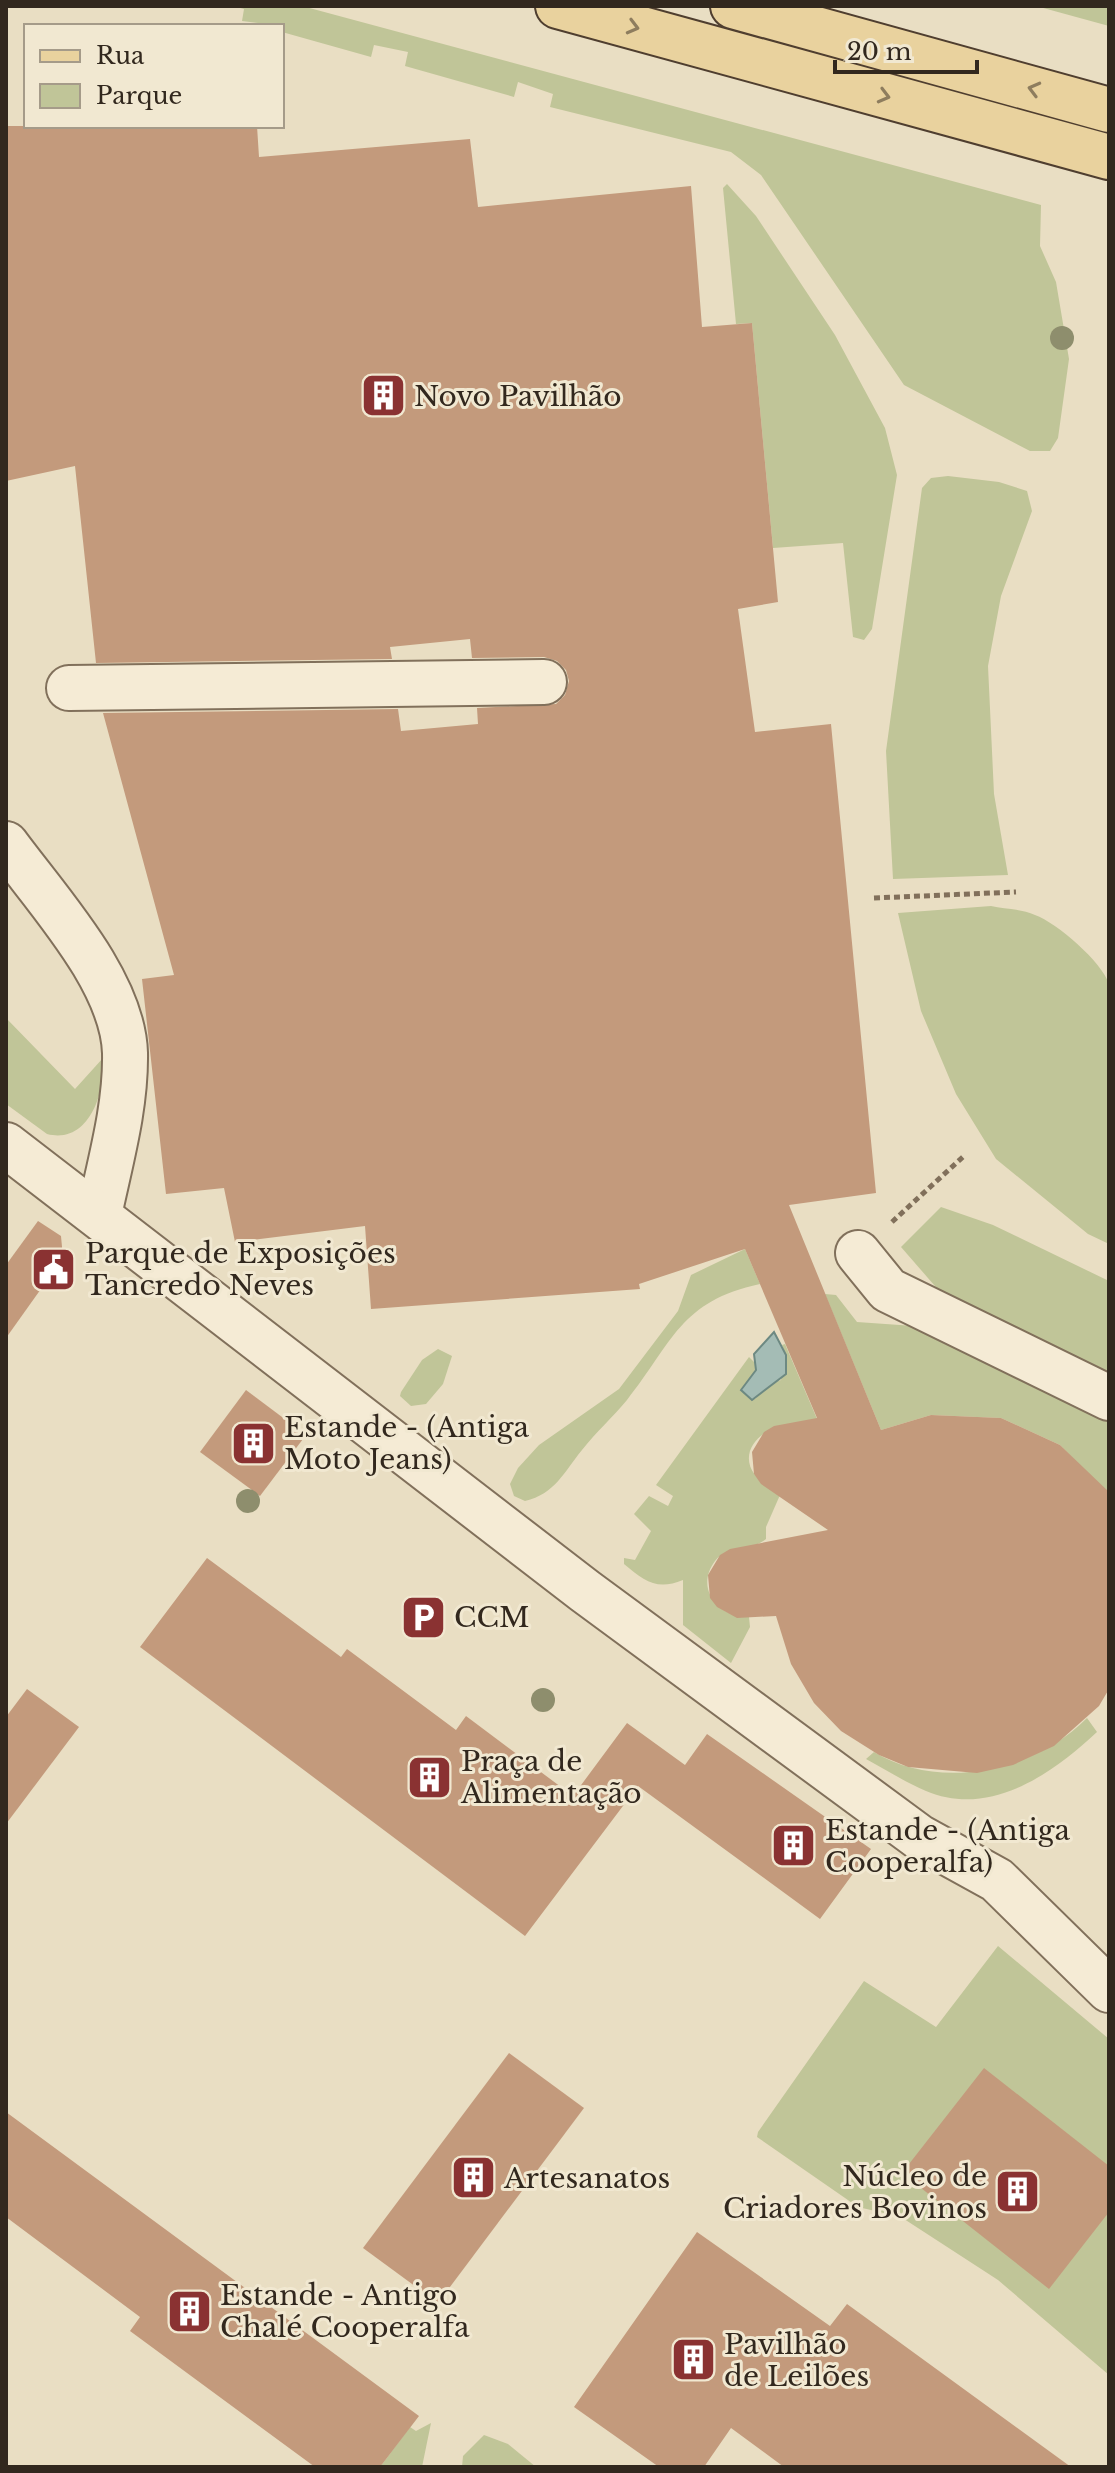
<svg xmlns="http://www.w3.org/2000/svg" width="1115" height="2473" font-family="'Libre Baskerville',serif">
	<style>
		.green { fill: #c0c598 }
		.water { fill: #a4bcb5; stroke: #6d8982; stroke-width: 2 }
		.building { fill: #c39a7c }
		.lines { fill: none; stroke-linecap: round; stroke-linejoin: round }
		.minor-casing { stroke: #81705b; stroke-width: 48 }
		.major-casing { stroke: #4f3e2f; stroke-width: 48 }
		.path { stroke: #81705b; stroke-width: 5; stroke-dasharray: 6 4; stroke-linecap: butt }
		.minor { stroke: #f5ebd5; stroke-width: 44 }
		.major { stroke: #e9d29e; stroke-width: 44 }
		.tree { fill: #8e8e6d }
		.oneway { stroke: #8e7d5e }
		.labels { text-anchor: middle; stroke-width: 6; stroke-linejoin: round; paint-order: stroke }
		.poi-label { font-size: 28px; fill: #32281e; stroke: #f1e8d1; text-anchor: start }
	</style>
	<rect width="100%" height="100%" fill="#e9dec3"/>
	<!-- green -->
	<g class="green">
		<path d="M 233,6 L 302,6 L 1041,205 L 1040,246 L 1056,282 L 1069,359 L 1058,438 L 1050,451 L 1030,451 L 904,385 L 761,175 L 731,152 L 550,107 L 553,94 L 518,82 L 514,97 L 405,66 L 408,52 L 374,45 L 371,57 L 282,32 L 282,26 L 242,21 L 244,9 Z"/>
		<path d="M 1036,6 L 1109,6 L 1109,26 Z"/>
		<path d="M 727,184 L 756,216 L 835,335 L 885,428 L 897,475 L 872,629 L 864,640 L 853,637 L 843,543 L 773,548 L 752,323 L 736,324 L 723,188 Z"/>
		<path d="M 948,476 L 999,482 L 1027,491 L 1032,511 L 1001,596 L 988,666 L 994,794 L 1008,875 L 893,879 L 886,751 L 922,488 L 931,478 Z"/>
		<path d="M 991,906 C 1005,909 1022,909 1035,915 C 1057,923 1102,962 1109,984 L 1109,1244 L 1088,1234 L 996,1159 L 956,1094 L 921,1011 L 898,913 Z"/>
		<path d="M 6,1018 L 75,1089 L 103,1058 C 106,1090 90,1145 47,1134 L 6,1104 Z"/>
		<path d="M 941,1207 L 993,1225 L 1109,1281 L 1109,1380 L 941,1293 L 901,1247 Z"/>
		<path d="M 745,1249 L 760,1284 C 680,1301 673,1342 627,1400 C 613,1417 596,1432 582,1450 C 564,1472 555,1494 525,1501 L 514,1496 L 510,1484 L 518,1468 L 539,1445 L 619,1389 L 678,1311 L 691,1275 Z"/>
		<path d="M 825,1294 L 836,1295 L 857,1322 L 928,1327 L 1109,1415 L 1109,1495 L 1060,1445 L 1001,1418 L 931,1415 L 881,1430 Z"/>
		<path d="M 785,1344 L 835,1461 L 796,1425 C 772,1421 734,1447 755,1475 C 761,1483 772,1489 780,1495 L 766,1527 L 766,1539 C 748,1553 728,1544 715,1561 C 694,1589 719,1618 749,1617 L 750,1627 L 731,1663 L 683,1625 L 683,1580 C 657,1591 644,1581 624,1564 L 624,1558 L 635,1560 L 651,1531 L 634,1514 L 649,1496 L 668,1506 L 673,1496 L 656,1485 L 749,1357 L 757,1365 L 753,1375 L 755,1399 L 769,1384 L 781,1380 L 786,1355 L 782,1345 Z"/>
		<path d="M 438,1349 L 452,1356 L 443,1384 L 426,1404 L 411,1406 L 400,1396 L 401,1392 L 422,1360 Z"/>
		<path d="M 1087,1718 L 1097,1732 C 1052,1774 990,1818 926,1791 C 905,1782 886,1770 866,1759 L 874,1752 C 940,1792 1035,1771 1087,1718 Z"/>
		<path d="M 998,1946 L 1109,2039 L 1109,2375 L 998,2280 L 901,2217 L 858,2207 L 757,2137 L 758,2132 L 864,1981 L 936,2027 Z"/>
		<path d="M 431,2423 L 422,2467 L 380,2467 L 410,2427 L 416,2431 Z"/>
		<path d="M 484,2435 L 508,2444 L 536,2467 L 462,2467 L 463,2456 Z"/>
	</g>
	<!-- water -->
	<path class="water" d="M 774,1332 L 786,1355 L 786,1374 L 752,1400 L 741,1390 L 756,1370 L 754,1354 Z"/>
	<!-- building -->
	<g class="building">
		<path d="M 6,126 L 257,126 L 259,157 L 470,139 L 478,207 L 691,186 L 702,327 L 752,323 L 778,602 L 738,609 L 755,732 L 831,724 L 876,1193 L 789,1205 L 881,1430 L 931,1415 L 1001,1418 L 1060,1445 L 1109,1492 L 1109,1689 L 1099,1706 L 1054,1746 L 1013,1765 L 977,1773 L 908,1767 L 879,1755 L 841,1731 L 814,1703 L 791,1664 L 776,1616 L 737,1618 L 717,1607 L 710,1598 L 708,1575 L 720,1555 L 730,1549 L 828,1530 L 761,1484 L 754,1474 L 752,1452 L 764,1432 L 774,1426 L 817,1418 L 745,1249 L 639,1284 L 640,1289 L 371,1309 L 365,1226 L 235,1242 L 224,1188 L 166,1194 L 142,979 L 174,975 L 103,713 L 398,709 L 401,731 L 478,724 L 477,708 L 556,704 L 565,695 L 569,681 L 566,670 L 557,661 L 544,657 L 472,658 L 470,639 L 390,647 L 392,659 L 96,663 L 75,466 L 6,481 Z"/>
		<path d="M 38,1221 L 61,1236 L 63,1258 L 6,1338 L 6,1265 Z"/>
		<path d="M 246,1390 L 306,1435 L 260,1496 L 200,1452 Z"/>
		<path d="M 207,1558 L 341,1657 L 347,1649 L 456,1730 L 466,1716 L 573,1796 L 627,1723 L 685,1765 L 707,1734 L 871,1849 L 820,1919 L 638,1786 L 525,1936 L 140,1647 Z"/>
		<path d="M 27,1689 L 79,1727 L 6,1824 L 6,1717 Z"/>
		<path d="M 509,2053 L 584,2108 L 438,2303 L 363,2248 Z"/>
		<path d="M 984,2068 L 1109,2166 L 1109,2212 L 1049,2289 L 902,2173 Z"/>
		<path d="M 6,2112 L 419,2416 L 380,2467 L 315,2467 L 130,2331 L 140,2317 L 6,2217 Z"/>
		<path d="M 697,2232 L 830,2326 L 847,2304 L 1071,2467 L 784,2467 L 731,2428 L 704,2467 L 659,2467 L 574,2407 Z"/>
	</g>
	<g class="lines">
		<defs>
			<g id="minor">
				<path d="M 69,688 L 544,682"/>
				<path d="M 6,844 C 47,900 123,981 125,1053 C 126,1108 110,1162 99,1215"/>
				<path d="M 6,1145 L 585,1591 L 919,1837 L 997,1880 L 1109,1990"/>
				<path d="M 858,1253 L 888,1290 L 1109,1398"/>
			</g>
			<g id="major">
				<path d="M 558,6 L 1109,157"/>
				<path d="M 733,6 L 1109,110"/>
			</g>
		</defs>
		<!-- minor casing -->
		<use href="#minor" class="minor-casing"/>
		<!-- major casing -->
		<use href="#major" class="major-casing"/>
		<!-- path -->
		<g class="path">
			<path d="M 874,898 L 1016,892"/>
			<path d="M 892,1222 L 965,1155"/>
		</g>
		<!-- minor -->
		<use href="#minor" class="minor"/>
		<!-- major -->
		<use href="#major" class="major"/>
	</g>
	<!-- trees -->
	<g class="tree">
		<circle cx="1062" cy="338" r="12"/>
		<circle cx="248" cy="1501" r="12"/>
		<circle cx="543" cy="1700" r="12"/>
	</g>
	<!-- one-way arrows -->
	<defs><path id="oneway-chevron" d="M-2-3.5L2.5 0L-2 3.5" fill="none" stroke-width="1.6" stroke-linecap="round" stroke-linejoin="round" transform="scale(2)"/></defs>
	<g class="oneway">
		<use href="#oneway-chevron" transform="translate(633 27) rotate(15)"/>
		<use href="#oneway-chevron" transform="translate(1034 89) rotate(-165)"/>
		<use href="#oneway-chevron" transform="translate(884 96) rotate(15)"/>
	</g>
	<!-- icons -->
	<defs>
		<symbol id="building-square" viewBox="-11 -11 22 22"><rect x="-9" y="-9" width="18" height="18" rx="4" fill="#8a3232" stroke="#f1e8d1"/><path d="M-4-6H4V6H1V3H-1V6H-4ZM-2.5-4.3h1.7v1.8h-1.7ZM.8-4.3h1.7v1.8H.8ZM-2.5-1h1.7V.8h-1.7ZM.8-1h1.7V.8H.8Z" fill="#fff"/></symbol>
		<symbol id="civic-square" viewBox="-11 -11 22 22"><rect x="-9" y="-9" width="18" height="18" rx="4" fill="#8a3232" stroke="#f1e8d1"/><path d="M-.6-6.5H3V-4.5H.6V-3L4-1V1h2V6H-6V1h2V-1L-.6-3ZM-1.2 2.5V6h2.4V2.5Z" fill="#fff"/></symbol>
		<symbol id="parking-square" viewBox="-11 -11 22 22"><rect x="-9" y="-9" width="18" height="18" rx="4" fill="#8a3232" stroke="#f1e8d1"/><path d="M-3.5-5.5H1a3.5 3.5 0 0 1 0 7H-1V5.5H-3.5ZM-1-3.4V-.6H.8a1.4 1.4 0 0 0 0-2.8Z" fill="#fff"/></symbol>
	</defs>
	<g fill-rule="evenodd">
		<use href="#building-square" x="358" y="370" width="51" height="51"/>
		<use href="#civic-square" x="28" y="1244" width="51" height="51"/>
		<use href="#building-square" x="228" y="1418" width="51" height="51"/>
		<use href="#parking-square" x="398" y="1592" width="51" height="51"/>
		<use href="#building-square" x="404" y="1752" width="51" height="51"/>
		<use href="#building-square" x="768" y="1820" width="51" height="51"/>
		<use href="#building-square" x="448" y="2152" width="51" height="51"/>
		<use href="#building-square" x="992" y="2166" width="51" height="51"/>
		<use href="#building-square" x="164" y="2286" width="51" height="51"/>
		<use href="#building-square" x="668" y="2334" width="51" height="51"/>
	</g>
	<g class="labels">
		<!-- poi labels -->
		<g class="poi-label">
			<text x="414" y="406">Novo Pavilhão</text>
			<text x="85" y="1263">Parque de Exposições<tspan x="85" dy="32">Tancredo Neves</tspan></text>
			<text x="284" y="1437">Estande - (Antiga<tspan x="284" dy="32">Moto Jeans)</tspan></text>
			<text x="454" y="1627">CCM</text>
			<text x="461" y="1771">Praça de<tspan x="461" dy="32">Alimentação</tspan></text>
			<text x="825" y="1840">Estande - (Antiga<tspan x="825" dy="32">Cooperalfa)</tspan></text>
			<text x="987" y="2186" text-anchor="end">Núcleo de<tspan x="987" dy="32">Criadores Bovinos</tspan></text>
			<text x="504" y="2188">Artesanatos</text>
			<text x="220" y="2305">Estande - Antigo<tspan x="220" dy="32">Chalé Cooperalfa</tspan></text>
			<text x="724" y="2354">Pavilhão<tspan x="724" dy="32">de Leilões</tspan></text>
		</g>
	</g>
	<!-- border -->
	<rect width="1115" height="2473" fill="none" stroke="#32281e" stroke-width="16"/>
	<!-- legend -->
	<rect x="24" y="24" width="260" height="104" fill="#f1e8d1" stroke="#a59b89" stroke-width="2"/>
	<rect x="40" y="50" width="40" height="12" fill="#e9d29e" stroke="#a59b89" stroke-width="2"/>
	<text x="96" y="64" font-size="24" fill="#32281e">Rua</text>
	<rect x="40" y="84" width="40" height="24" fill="#c0c598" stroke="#a59b89" stroke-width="2"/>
	<text x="96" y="104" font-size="24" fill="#32281e">Parque</text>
	<!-- scale -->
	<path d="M835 60v12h142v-12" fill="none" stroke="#32281e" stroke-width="4"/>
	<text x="847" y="60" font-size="24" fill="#32281e" stroke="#f1e8d1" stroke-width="6" paint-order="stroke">20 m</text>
</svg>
